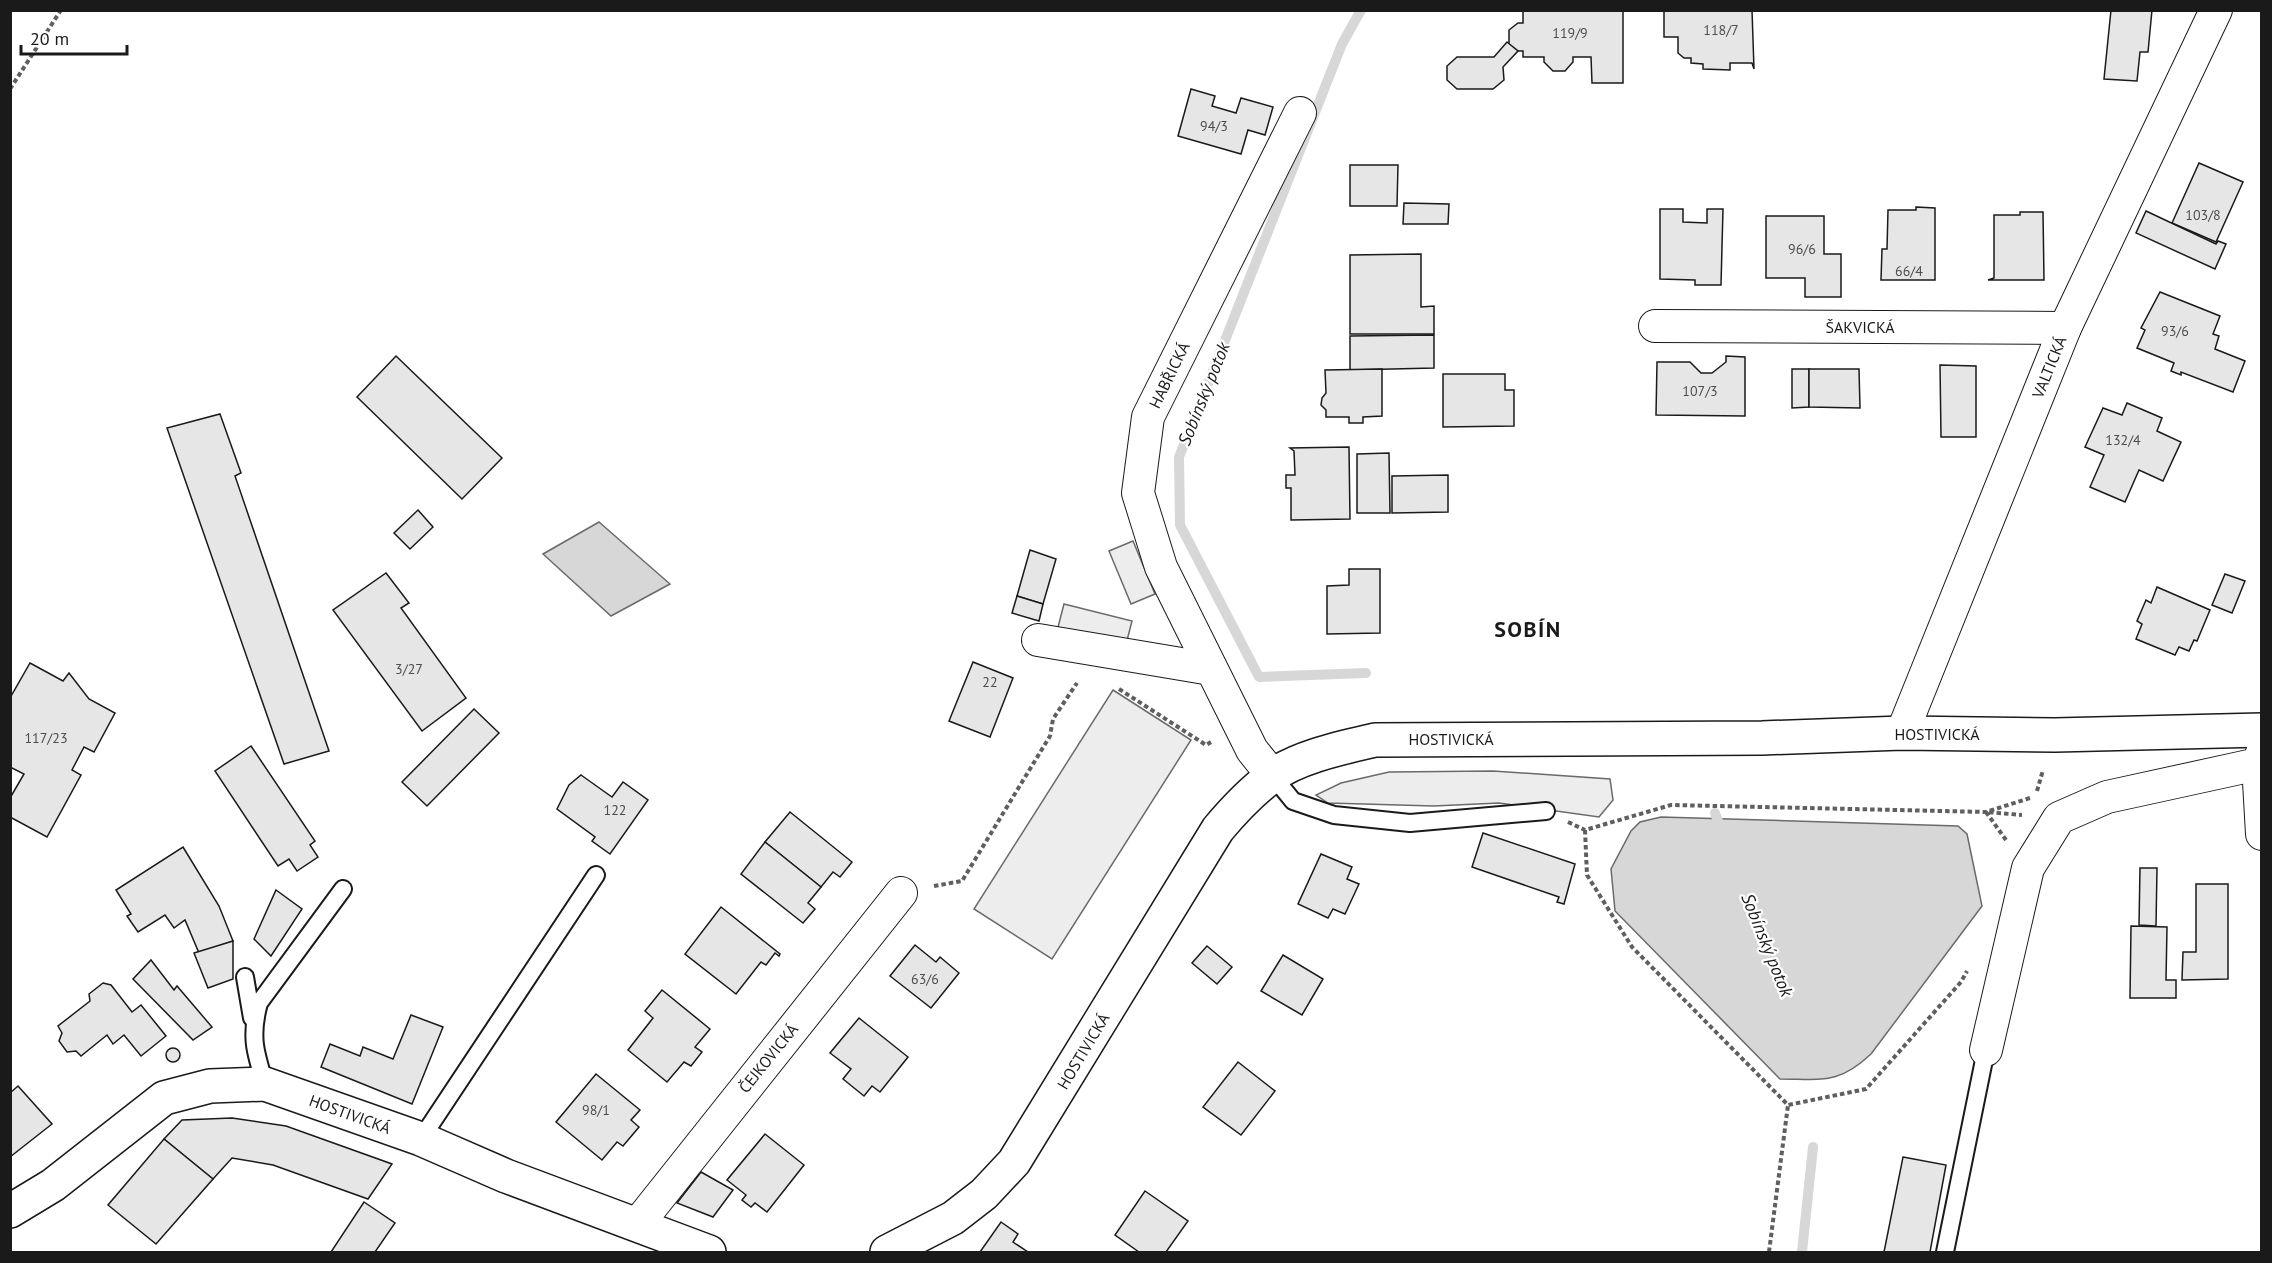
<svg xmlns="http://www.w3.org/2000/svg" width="2272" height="1263" font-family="'PT Sans',sans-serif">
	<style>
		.built { fill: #ededed; stroke: #6a6a6a; stroke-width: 1.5 }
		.water { fill: #d7d7d7; stroke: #6a6a6a; stroke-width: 1.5 }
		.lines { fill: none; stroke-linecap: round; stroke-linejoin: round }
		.stream { stroke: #d7d7d7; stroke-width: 10 }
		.building { fill: #e6e6e6; stroke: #1a1a1a; stroke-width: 1.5 }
		.lane-casing { stroke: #1a1a1a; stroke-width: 20 }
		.street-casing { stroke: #1a1a1a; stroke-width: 34 }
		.secondary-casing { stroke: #1a1a1a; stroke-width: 36 }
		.path { stroke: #5f5f5f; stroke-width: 4; stroke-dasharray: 4.5 3; stroke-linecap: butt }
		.lane { stroke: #fff; stroke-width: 16 }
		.street { stroke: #fff; stroke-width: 32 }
		.secondary { stroke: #fff; stroke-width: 33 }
		.labels { text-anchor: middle; stroke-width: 4.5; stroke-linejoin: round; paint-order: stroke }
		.number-label { font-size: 14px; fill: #4d4d4d }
		.street-label { font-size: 16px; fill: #1a1a1a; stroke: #fff }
		.water-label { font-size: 18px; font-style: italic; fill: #1a1a1a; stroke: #fff }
		.district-label { font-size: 22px; font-weight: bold; letter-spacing: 1.5px; fill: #1a1a1a; stroke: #fff }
	</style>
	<rect width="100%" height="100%" fill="#fff"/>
	<!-- built -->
	<g class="built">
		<path d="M 1133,541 L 1155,594 L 1131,604 L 1109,551 Z"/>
		<path d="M 1064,604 L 1132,621 L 1125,648 L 1057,631 Z"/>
		<path d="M 1113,690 L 1191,740 L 1052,959 L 974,909 Z"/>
		<path d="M 1493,771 L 1610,779 L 1613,800 L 1599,817 L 1499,803 L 1434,806 L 1328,803 L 1316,795 L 1341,783 L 1389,772 Z"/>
	</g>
	<!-- water -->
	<g class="water">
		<path d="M 599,522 L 670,584 L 611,616 L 543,554 Z"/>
		<path d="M 1661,817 L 1958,826 L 1967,834 L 1982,906 L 1871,1054 C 1838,1085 1822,1079 1780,1079 L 1615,911 L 1611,869 L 1631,831 L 1640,822 Z"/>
	</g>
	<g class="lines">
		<!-- stream -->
		<g class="stream">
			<path d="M 1361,10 L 1342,44 L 1179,457 L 1180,525 L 1259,677 L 1366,673"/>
			<path d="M 1715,813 L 1722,832"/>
			<path d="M 1802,1252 L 1813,1147"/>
		</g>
	</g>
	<!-- building -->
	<g class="building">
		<path d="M 1523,10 L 1623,10 L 1623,83 L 1592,83 L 1591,57 L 1573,57 L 1573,62 L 1565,71 L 1553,71 L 1544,62 L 1544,57 L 1523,57 L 1523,51 L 1518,51 L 1509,44 L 1509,30 L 1518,23 L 1523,23 Z"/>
		<path d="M 1664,10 L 1752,10 L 1754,69 L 1752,63 L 1730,63 L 1730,70 L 1703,69 L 1703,64 L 1691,63 L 1691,58 L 1684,58 L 1678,53 L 1678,37 L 1664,37 Z"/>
		<path d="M 2111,10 L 2152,10 L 2148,52 L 2140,52 L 2137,81 L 2104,79 Z"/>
		<path d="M 1507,42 L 1518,51 L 1503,67 L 1504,80 L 1493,89 L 1457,89 L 1447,80 L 1447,66 L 1457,57 L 1494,57 Z"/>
		<path d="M 1191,89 L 1215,96 L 1212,106 L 1236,113 L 1241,98 L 1273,107 L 1265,135 L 1248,130 L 1241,154 L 1178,136 Z"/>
		<path d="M 2199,163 L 2243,182 L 2216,242 L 2172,223 Z"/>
		<path d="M 1350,165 L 1398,165 L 1397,206 L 1350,206 Z"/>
		<path d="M 1404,203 L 1449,204 L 1448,224 L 1403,224 Z"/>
		<path d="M 1916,207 L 1935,208 L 1935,280 L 1881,280 L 1882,249 L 1887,249 L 1888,210 L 1916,210 Z"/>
		<path d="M 1660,209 L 1683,209 L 1683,222 L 1707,223 L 1707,209 L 1723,209 L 1721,285 L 1695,285 L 1695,280 L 1660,279 Z"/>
		<path d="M 2146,211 L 2216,244 L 2218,241 L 2226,244 L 2215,269 L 2136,233 Z"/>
		<path d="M 2020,212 L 2043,212 L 2044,280 L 1988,280 L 1994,278 L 1994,215 L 2020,215 Z"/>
		<path d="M 1766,216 L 1824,216 L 1824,254 L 1841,254 L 1841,297 L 1805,297 L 1805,278 L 1766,278 Z"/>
		<path d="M 1421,254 L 1421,307 L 1434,306 L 1434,334 L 1350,334 L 1350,255 Z"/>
		<path d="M 2160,292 L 2220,316 L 2213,334 L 2219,336 L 2215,349 L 2245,361 L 2233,392 L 2181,372 L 2181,375 L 2171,371 L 2174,363 L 2137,348 L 2145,330 L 2141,328 Z"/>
		<path d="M 1434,335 L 1434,368 L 1350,370 L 1350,336 Z"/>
		<path d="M 396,356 L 502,458 L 462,499 L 357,397 Z"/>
		<path d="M 1726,356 L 1745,357 L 1745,416 L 1656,415 L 1657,362 L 1690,362 L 1701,373 L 1712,373 L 1726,362 Z"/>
		<path d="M 1940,365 L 1976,366 L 1976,437 L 1941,437 Z"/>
		<path d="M 1382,369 L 1382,416 L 1363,417 L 1363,423 L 1349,423 L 1349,417 L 1326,417 L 1326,410 L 1321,405 L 1322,398 L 1326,393 L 1325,370 Z"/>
		<path d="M 1792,369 L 1809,369 L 1809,407 L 1792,408 Z"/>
		<path d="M 1809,369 L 1859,369 L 1860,408 L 1809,407 Z"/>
		<path d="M 1443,374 L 1505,374 L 1505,390 L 1514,390 L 1514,426 L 1443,427 Z"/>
		<path d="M 2127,403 L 2162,418 L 2157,431 L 2181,442 L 2163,481 L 2139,470 L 2125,502 L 2090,487 L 2104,455 L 2085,447 L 2103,408 L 2122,415 Z"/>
		<path d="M 220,414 L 241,473 L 235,476 L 329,751 L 284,764 L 167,428 Z"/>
		<path d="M 1349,447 L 1350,519 L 1291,520 L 1291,488 L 1286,488 L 1286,475 L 1295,475 L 1294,451 L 1290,448 Z"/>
		<path d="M 1389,453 L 1390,513 L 1357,513 L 1357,454 Z"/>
		<path d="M 1448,475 L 1448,512 L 1392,513 L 1392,476 Z"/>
		<path d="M 418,510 L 433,527 L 410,549 L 394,533 Z"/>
		<path d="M 1030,550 L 1056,559 L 1043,604 L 1017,596 Z"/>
		<path d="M 1349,569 L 1380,569 L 1380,633 L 1327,634 L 1327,586 L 1349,585 Z"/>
		<path d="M 386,573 L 409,603 L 401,608 L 466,698 L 422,731 L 333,610 Z"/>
		<path d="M 2225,574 L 2245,581 L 2232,613 L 2212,605 Z"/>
		<path d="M 2157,587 L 2210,610 L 2197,641 L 2194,640 L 2189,651 L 2179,647 L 2175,655 L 2136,639 L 2142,624 L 2137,621 L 2146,600 L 2151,603 Z"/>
		<path d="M 1017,596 L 1043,604 L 1039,621 L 1012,613 Z"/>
		<path d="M 973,662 L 1013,678 L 990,737 L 949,721 Z"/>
		<path d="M 30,663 L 63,681 L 69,673 L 89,699 L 115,713 L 94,752 L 84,747 L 72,770 L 81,775 L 47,837 L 10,817 L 10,798 L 24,774 L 10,767 L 10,698 Z"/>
		<path d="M 474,709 L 499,733 L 427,806 L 402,782 Z"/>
		<path d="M 251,746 L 315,841 L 310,845 L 318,857 L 297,871 L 289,859 L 278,866 L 215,771 Z"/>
		<path d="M 581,775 L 612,797 L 623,782 L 648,800 L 610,854 L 592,841 L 595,837 L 557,809 L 569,785 Z"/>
		<path d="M 790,812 L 852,862 L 840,877 L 833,872 L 821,887 L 765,842 Z"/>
		<path d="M 1483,833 L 1575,864 L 1564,904 L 1557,902 L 1559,897 L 1472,867 Z"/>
		<path d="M 765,842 L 821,887 L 808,903 L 815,909 L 803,923 L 741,874 Z"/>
		<path d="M 183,847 L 219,906 L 233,941 L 199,953 L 185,920 L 174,928 L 165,915 L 138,932 L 127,916 L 131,914 L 116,890 Z"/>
		<path d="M 1321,854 L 1352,867 L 1347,879 L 1359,884 L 1345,914 L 1333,909 L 1328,918 L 1298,904 Z"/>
		<path d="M 2140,868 L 2157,868 L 2156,926 L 2139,925 Z"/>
		<path d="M 2196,884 L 2228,884 L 2228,979 L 2182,980 L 2183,952 L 2196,952 Z"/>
		<path d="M 276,890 L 302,909 L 271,956 L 254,939 Z"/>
		<path d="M 721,907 L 780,954 L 779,956 L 775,953 L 766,965 L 761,962 L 736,994 L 685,954 Z"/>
		<path d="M 2131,926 L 2167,927 L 2166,980 L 2176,980 L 2176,998 L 2130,998 Z"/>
		<path d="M 233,941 L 233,979 L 208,988 L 194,953 Z"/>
		<path d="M 915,945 L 936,962 L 940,957 L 959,973 L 931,1008 L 890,976 Z"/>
		<path d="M 1207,946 L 1232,967 L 1217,984 L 1192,963 Z"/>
		<path d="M 1283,955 L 1323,979 L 1302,1015 L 1261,991 Z"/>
		<path d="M 151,960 L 174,990 L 177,986 L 212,1027 L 193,1040 L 133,979 Z"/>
		<path d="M 103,983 L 111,985 L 132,1012 L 141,1005 L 166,1036 L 141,1056 L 124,1035 L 113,1044 L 107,1035 L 81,1056 L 76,1051 L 67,1052 L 59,1041 L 62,1033 L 58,1026 L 90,1001 L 89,994 Z"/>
		<path d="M 662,990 L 710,1029 L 695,1047 L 702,1052 L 691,1066 L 684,1062 L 667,1082 L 628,1050 L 653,1018 L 645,1011 Z"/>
		<path d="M 411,1015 L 443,1027 L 412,1104 L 321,1067 L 330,1044 L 360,1056 L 363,1047 L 393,1059 Z"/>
		<path d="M 859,1018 L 908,1057 L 880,1092 L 872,1086 L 864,1096 L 843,1079 L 851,1069 L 830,1053 Z"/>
		<circle cx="173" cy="1055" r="7"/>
		<path d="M 1238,1062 L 1275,1091 L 1241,1135 L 1203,1107 Z"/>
		<path d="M 596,1074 L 640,1110 L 631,1120 L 639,1127 L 623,1146 L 617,1142 L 602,1160 L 556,1122 Z"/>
		<path d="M 18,1086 L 52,1124 L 10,1157 L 10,1093 Z"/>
		<path d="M 232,1118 L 286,1126 L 392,1164 L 368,1199 L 273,1165 L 232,1158 L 213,1179 L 164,1139 L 182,1120 Z"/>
		<path d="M 765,1134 L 804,1165 L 767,1212 L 755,1203 L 751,1207 L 742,1200 L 746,1195 L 727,1180 Z"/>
		<path d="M 164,1139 L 213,1179 L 156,1244 L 108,1205 Z"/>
		<path d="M 1903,1157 L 1946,1165 L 1930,1252 L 1884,1252 Z"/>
		<path d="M 701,1172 L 733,1190 L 713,1217 L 677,1203 Z"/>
		<path d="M 1145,1191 L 1188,1221 L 1166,1252 L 1139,1252 L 1115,1235 Z"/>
		<path d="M 364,1202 L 395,1223 L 375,1252 L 331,1252 Z"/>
		<path d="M 1001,1222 L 1018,1234 L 1013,1242 L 1028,1252 L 980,1252 Z"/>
	</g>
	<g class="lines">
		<defs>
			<g id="lane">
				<path d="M 1272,775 L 1293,801 L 1334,815 L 1410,823 L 1546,811"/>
				<path d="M 245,977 L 252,1018"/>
				<path d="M 265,1084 C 255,1052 250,1036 259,1003 L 343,889"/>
				<path d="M 421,1139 L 596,875"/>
				<path d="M 1945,1252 L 1986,1050"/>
			</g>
			<g id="street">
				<path d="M 1655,326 L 2065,328"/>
				<path d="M 1038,640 L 1211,669"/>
				<path d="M 1902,733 L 2065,328 L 2216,10"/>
				<path d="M 2262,753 L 2258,764 L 2262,834"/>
				<path d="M 1272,775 L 1252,750 L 1161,567 L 1138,493 L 1148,417 L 1300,113"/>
				<path d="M 1986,1050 L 2028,868 L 2059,818 L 2107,797 L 2258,764"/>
				<path d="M 637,1225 L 901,893"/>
			</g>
			<g id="secondary">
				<path d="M 10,1211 L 53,1185 L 164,1098 L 210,1086 L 265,1084 L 421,1139 L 506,1176 L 709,1252"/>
				<path d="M 887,1252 L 953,1218 L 984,1194 L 1014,1162 L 1218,829 C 1234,810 1251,792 1271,777 C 1296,757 1345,747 1375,740 L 1762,738 L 1902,733 L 2055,735 L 2262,730"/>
			</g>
		</defs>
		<!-- lane casing -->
		<use href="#lane" class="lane-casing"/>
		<!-- street casing -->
		<use href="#street" class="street-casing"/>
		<!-- secondary casing -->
		<use href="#secondary" class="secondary-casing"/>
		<!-- path -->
		<g class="path">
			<path d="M 10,89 L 61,10"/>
			<path d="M 1119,689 L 1206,745 L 1211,742"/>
			<path d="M 2037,791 L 2043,770"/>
			<path d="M 1568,822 L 1585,830 L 1671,805 L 1986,812 L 2030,798"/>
			<path d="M 1585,830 L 1587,875 L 1632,947 L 1788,1105 L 1866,1089 L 1961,982 L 1967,971"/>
			<path d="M 2006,840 L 1986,812 L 2022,815"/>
			<path d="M 934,886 L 962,881 L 1050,736 L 1053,719 L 1077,683"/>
			<path d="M 1769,1252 L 1788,1105"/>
		</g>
		<!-- lane -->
		<use href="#lane" class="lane"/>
		<!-- street -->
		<use href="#street" class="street"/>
		<!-- secondary -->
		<use href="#secondary" class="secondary"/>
	</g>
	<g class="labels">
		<!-- number labels -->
		<g class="number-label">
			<text x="1721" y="35">118/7</text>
			<text x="1570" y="38">119/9</text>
			<text x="1214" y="131">94/3</text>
			<text x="2203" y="220">103/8</text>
			<text x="1802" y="254">96/6</text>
			<text x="1909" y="276">66/4</text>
			<text x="2175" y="336">93/6</text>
			<text x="1700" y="396">107/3</text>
			<text x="2123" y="445">132/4</text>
			<text x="409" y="674">3/27</text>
			<text x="990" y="687">22</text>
			<text x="46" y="743">117/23</text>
			<text x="615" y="815">122</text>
			<text x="925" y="984">63/6</text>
			<text x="596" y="1115">98/1</text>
		</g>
		<!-- street labels -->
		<g class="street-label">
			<text x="1860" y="333">ŠAKVICKÁ</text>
			<text transform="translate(2049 367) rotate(-68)" y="6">VALTICKÁ</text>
			<text transform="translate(1169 375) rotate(-64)" y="6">HABŘICKÁ</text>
			<text x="1937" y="740">HOSTIVICKÁ</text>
			<text x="1451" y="745">HOSTIVICKÁ</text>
			<text transform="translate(1083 1051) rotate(-59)" y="6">HOSTIVICKÁ</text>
			<text transform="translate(768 1058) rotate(-51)" y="6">ČEJKOVICKÁ</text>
			<text transform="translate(350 1114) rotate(20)" y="6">HOSTIVICKÁ</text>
		</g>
		<!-- water labels -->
		<g class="water-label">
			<text transform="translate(1204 394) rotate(-68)" y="6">Sobínský potok</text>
			<text transform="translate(1767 945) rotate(68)" y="6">Sobínský potok</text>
		</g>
		<!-- district labels -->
		<g class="district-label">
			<text x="1528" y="637">SOBÍN</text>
		</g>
	</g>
	<!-- border -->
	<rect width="2272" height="1263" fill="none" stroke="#1a1a1a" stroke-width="24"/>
	<!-- scale -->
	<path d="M21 45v9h106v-9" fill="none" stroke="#1a1a1a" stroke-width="3"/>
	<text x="30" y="45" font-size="18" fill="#1a1a1a" stroke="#ffffff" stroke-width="4.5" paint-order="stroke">20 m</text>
</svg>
